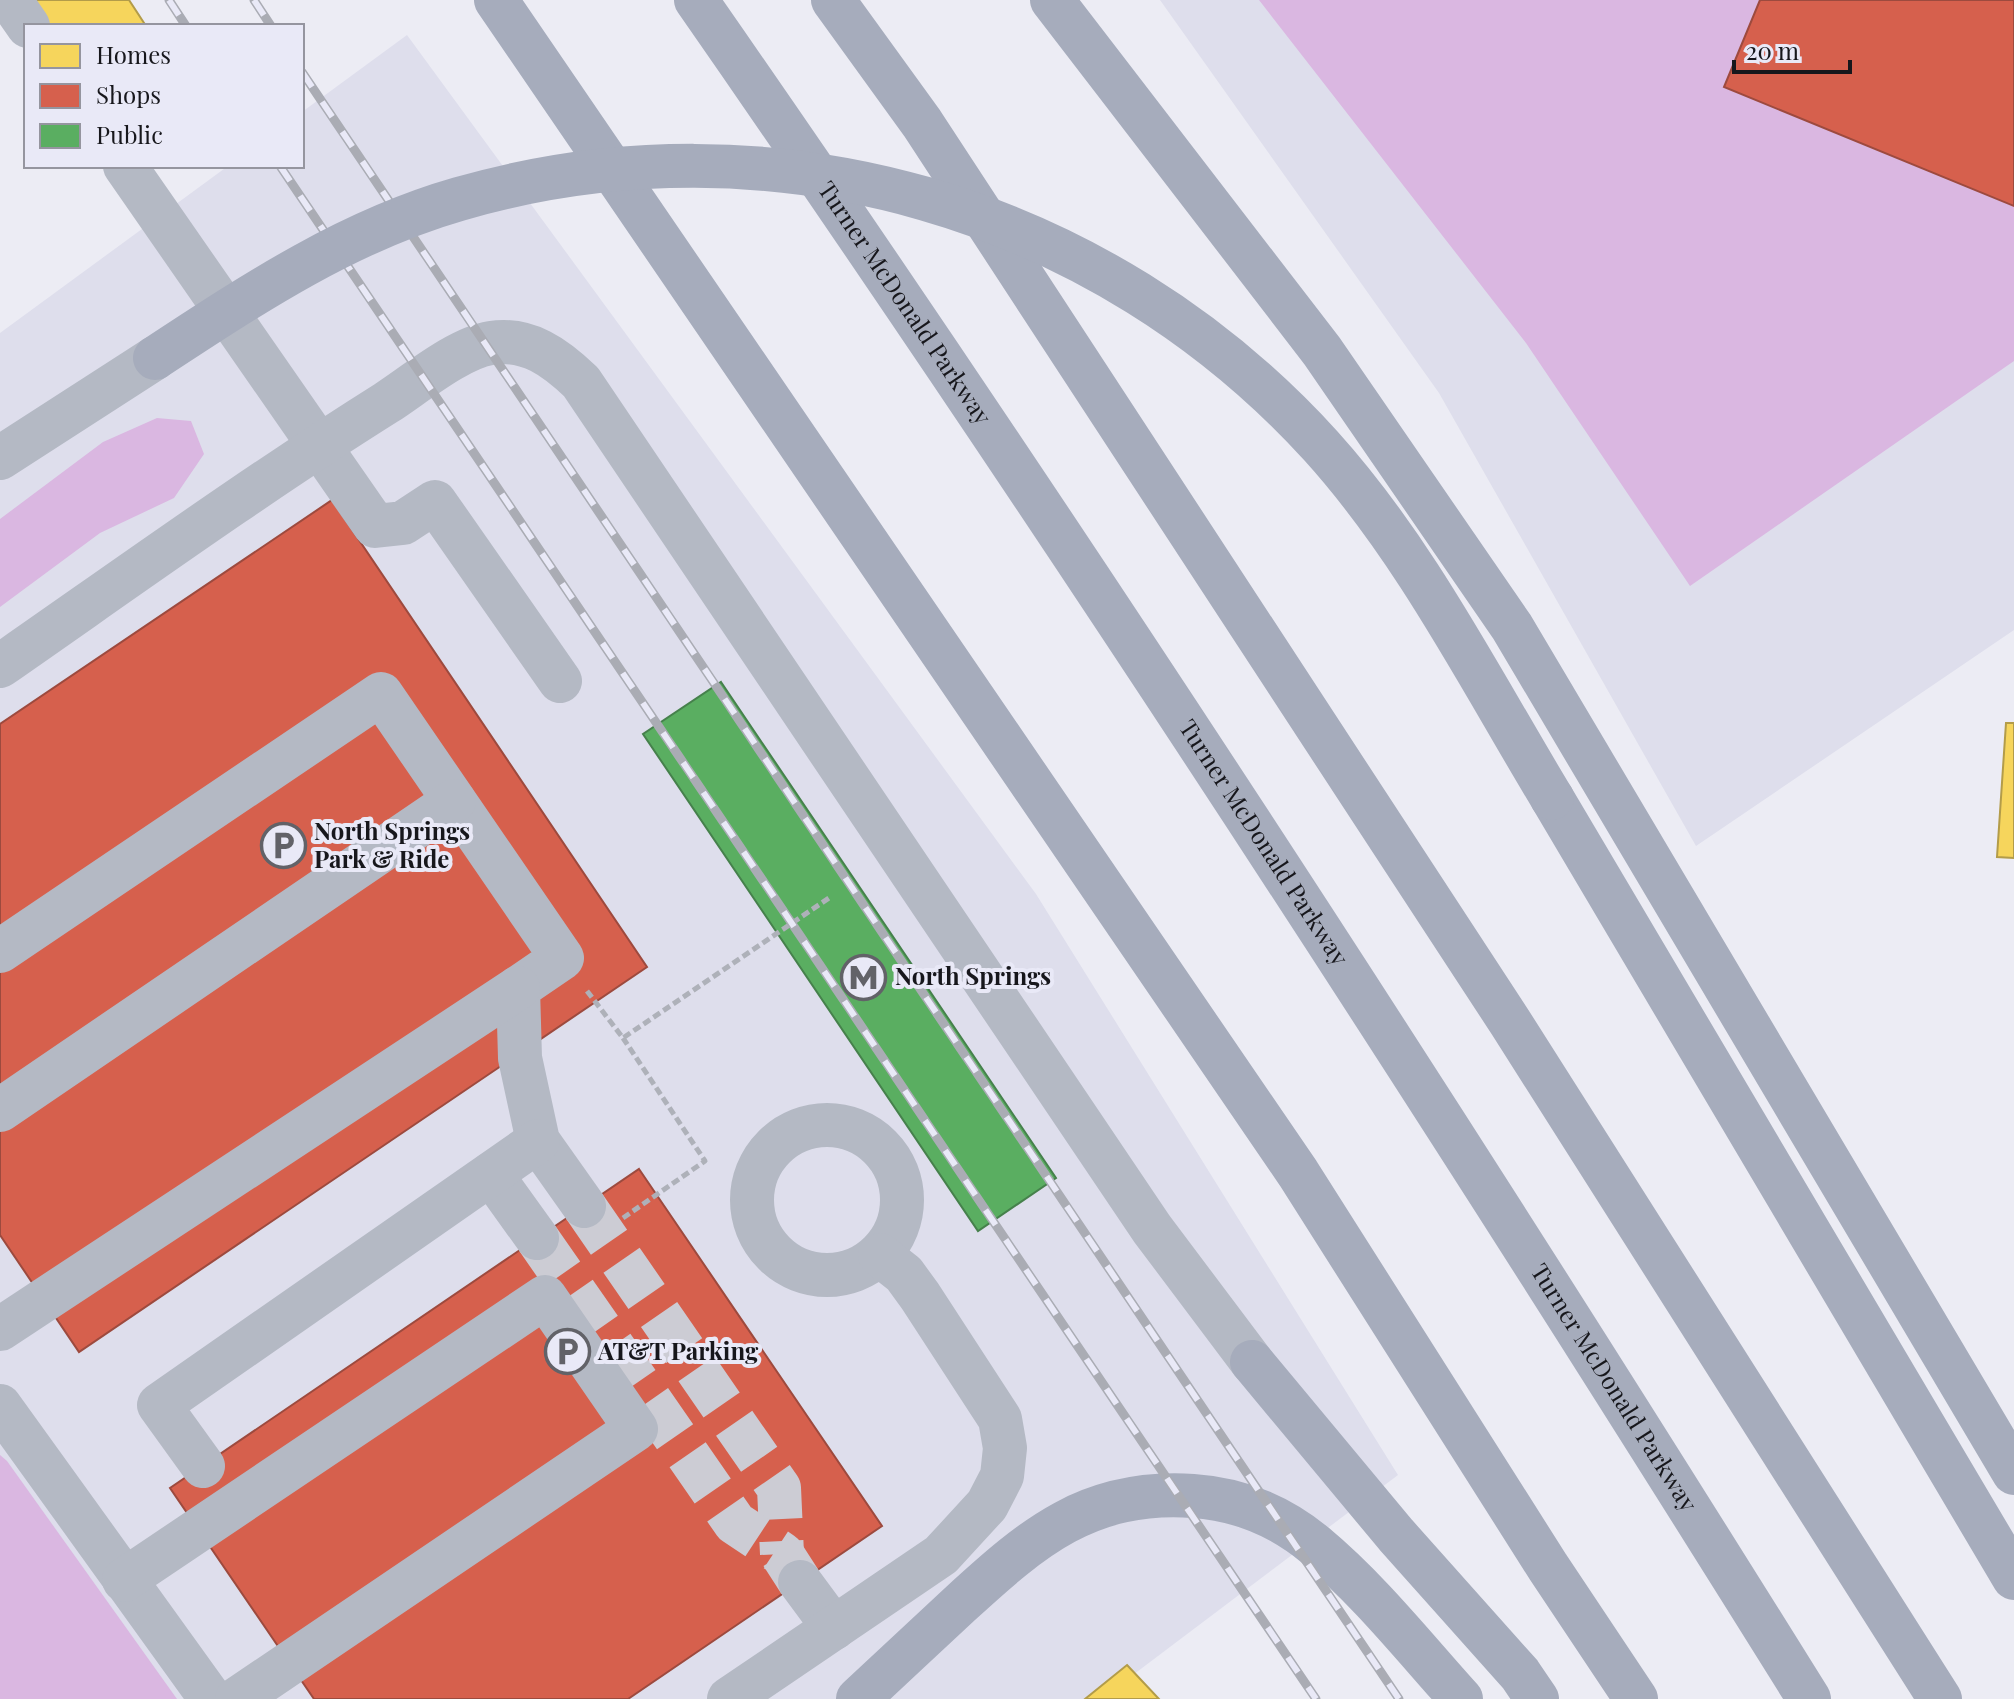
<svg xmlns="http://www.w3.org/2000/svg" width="2014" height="1699" font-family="'Playfair Display',serif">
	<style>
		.built { fill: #dedeec }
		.forest { fill: #dab7e1 }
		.homes { fill: #f6d55c; stroke: #b39c49; stroke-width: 2 }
		.shops { fill: #d6604d; stroke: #9d4a3e; stroke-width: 2 }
		.public { fill: #5aae61; stroke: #46814c; stroke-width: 2 }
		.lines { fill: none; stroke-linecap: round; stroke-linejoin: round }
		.minor-tunnel { stroke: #ccccd4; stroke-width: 44; stroke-dasharray: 44 22; stroke-linecap: butt }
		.path { stroke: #aeb1b9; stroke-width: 5; stroke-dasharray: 8 4; stroke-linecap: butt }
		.minor { stroke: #b4b9c4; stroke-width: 44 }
		.highway { stroke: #a6acbc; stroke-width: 44 }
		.rail-casing { stroke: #aaacb4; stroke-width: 9 }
		.rail { stroke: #e9e9f7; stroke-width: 6; stroke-dasharray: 18; stroke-linecap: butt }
		.highway-bridge { stroke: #a6acbc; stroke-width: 44 }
		.labels { text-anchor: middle; stroke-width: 8; stroke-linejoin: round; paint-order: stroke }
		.street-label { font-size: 24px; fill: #17171c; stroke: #e9e9f7 }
		.poi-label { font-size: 24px; font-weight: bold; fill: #17171c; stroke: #e9e9f7; text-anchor: start }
	</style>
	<rect width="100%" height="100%" fill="#ececf4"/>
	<!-- built -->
	<g class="built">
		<path d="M 1160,0 L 2014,0 L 2014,630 L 1696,846 L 1439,393 Z"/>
		<path d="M 407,35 L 1036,894 L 1398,1475 L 1101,1699 L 0,1699 L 0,333 L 228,166 L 302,166 L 302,112 Z"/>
	</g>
	<!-- forest -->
	<g class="forest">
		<path d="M 1259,0 L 2014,0 L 2014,361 L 1690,586 L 1526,343 Z"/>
		<path d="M 157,418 L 191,421 L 204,454 L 174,498 L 100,533 L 0,607 L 0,519 L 103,442 Z"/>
		<path d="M 0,1455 L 7,1461 L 177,1699 L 0,1699 Z"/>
	</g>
	<!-- homes -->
	<g class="homes">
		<path d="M 28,0 L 129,0 L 146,26 L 46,26 Z"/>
		<path d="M 2006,723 L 2014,723 L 2014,858 L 1997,857 Z"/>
		<path d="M 1127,1665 L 1159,1699 L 1085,1699 Z"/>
	</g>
	<!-- shops -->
	<g class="shops">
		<path d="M 1760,0 L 2014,0 L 2014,206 L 1724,87 Z"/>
		<path d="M 332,500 L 647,967 L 79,1352 L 0,1235 L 0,724 Z"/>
		<path d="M 639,1169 L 882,1526 L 628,1699 L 314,1699 L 170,1488 Z"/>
	</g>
	<!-- public -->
	<path class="public" d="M 721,682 L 1056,1178 L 978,1231 L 643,734 Z"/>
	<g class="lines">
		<!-- minor-tunnel -->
		<g class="minor-tunnel">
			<path d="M 584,1206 L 779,1488 L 782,1554"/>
			<path d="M 537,1238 L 735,1523 L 782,1554 L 800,1582"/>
		</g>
		<!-- path -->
		<g class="path">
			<path d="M 587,991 L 623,1038 L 829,898"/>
			<path d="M 623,1218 L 705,1161 L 623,1038"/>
		</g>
		<!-- minor -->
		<g class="minor">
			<path d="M 10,0 L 28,26"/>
			<path d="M 125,166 L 375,526 L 403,523 L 435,502 L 560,681"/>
			<path d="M 0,458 L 155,358"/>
			<path d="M 0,666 C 128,577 254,486 386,403 C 414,385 458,348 491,343 C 528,337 556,358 581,382 L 1152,1229 L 1252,1362"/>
			<path d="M 0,951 L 381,694 L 562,958 L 518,988 L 520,1058 L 538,1141 L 584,1206"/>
			<path d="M 0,1110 L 454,801"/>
			<circle cx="827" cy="1200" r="75"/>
			<path d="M 491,1174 L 537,1238"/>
			<path d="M 0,1329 L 518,988"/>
			<path d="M 0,1406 L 211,1699"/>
			<path d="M 203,1466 L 159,1405 L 538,1141"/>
			<path d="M 124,1580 L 545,1297 L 636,1429 L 237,1699"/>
			<path d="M 800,1582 L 834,1628"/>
			<path d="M 729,1699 L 941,1555 L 987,1505 L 1002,1476 L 1005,1448 L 1000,1419 L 920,1296 L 904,1274 L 880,1255"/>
		</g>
		<!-- highway -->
		<g class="highway">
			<path d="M 496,0 L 1298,1173 L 1548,1567 L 1636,1699"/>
			<path id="s1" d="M 696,0 C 1083,556 1451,1125 1809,1699"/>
			<path d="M 833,0 L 922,123 L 1510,1022 L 1940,1699"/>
			<path d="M 1052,0 L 1322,351 L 1512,627 L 2014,1473"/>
			<path d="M 1552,798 L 2014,1578"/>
			<path d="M 1252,1362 L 1396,1535 L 1520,1674 L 1537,1699"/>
			<path d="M 858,1699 C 892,1667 926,1636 960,1604 C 1033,1537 1089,1489 1193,1496 C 1239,1499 1280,1516 1315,1545 C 1369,1590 1414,1647 1461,1699"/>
		</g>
		<defs>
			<g id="rail">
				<path d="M 169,0 L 186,26"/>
				<path d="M 254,0 L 271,26"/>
				<path d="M 302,72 L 1399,1699"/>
				<path d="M 280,166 L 1316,1699"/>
			</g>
		</defs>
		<!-- rail casing -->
		<use href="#rail" class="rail-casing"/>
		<!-- rail -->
		<use href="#rail" class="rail"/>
		<!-- highway-bridge -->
		<path class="highway-bridge" d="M 155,358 C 251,295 347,231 459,199 C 771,109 1103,206 1321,446 C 1415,550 1480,679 1552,798"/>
	</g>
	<!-- icons -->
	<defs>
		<symbol id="parking-ring" viewBox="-11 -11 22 22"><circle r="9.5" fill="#e9e9f7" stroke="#626268" stroke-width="1.5"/><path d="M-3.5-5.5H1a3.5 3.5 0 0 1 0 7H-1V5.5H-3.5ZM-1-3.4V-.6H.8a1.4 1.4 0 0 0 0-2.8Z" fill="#626268"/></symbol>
		<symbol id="metro-ring" viewBox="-11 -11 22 22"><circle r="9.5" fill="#e9e9f7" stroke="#626268" stroke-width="1.5"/><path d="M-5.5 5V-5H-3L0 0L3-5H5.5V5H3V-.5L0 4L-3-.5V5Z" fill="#626268"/></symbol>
	</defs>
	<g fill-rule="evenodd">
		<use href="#parking-ring" x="258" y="820" width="51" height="51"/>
		<use href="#metro-ring" x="838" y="952" width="51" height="51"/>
		<use href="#parking-ring" x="542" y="1326" width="51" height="51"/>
	</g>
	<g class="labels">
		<!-- street labels -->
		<g class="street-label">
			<text dy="8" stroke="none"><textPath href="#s1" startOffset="368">Turner McDonald Parkway</textPath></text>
			<text dy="8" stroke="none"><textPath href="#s1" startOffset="1016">Turner McDonald Parkway</textPath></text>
			<text dy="8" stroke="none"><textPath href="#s1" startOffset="1664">Turner McDonald Parkway</textPath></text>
		</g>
		<!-- poi labels -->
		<g class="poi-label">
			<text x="314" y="840">North Springs<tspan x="314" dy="28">Park &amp; Ride</tspan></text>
			<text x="895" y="985">North Springs</text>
			<text x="598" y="1360">AT&amp;T Parking</text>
		</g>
	</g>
	<!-- legend -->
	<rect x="24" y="24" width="280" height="144" fill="#e9e9f7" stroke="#95959f" stroke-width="2"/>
	<rect x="40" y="44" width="40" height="24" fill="#f6d55c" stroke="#95959f" stroke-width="2"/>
	<text x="96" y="64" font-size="24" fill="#17171c">Homes</text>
	<rect x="40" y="84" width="40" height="24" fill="#d6604d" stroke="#95959f" stroke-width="2"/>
	<text x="96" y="104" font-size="24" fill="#17171c">Shops</text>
	<rect x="40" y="124" width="40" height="24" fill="#5aae61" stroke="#95959f" stroke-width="2"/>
	<text x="96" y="144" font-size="24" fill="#17171c">Public</text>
	<!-- scale -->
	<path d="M1734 60v12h116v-12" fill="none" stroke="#17171c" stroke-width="4"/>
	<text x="1746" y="60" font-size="24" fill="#17171c" stroke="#e9e9f7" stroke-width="6" paint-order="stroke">20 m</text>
</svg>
